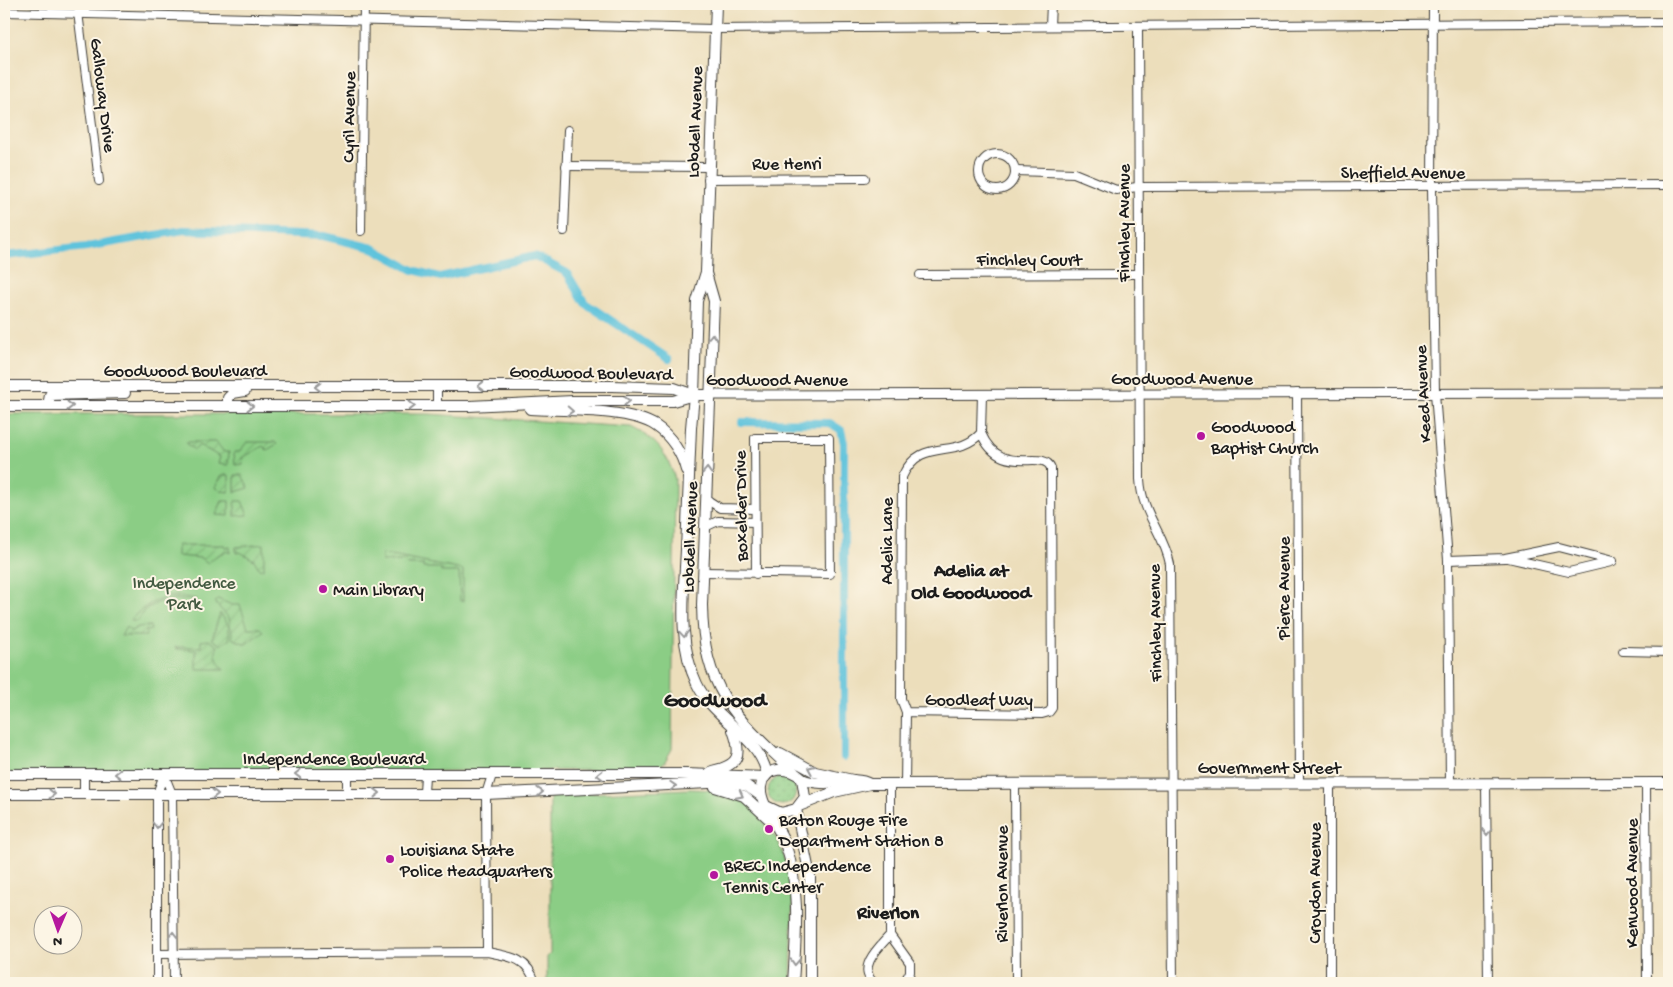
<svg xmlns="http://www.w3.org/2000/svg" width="1673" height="987" font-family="'Gochi Hand',sans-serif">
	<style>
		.grass { fill: url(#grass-dots); stroke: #547450 }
		.park { fill: #8bcd85; stroke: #547450 }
		.garden { fill: url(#garden-furrows); stroke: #547450 }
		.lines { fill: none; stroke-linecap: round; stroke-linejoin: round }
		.canal { stroke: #5ec3dc; stroke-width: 8 }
		.minor-casing { stroke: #3b3934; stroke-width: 10 }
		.tertiary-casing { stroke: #3b3934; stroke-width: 11 }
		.secondary-casing { stroke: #3b3934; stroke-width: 12 }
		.minor { stroke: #fff; stroke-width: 8 }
		.tertiary { stroke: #fff; stroke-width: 9 }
		.secondary { stroke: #fff; stroke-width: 10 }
		.oneway { stroke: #999 }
		.poi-dot { fill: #b5179e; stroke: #fcf5e5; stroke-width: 2 }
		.labels { text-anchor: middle; stroke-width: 4; stroke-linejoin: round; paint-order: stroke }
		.street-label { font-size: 18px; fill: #1c1c1c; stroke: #fcf5e5 }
		.poi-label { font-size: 18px; fill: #1c1c1c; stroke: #fcf5e5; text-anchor: start }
		.park-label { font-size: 18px; fill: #435a41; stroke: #fcf5e5 }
		.neighbourhood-label { font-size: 19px; font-weight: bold; fill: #1c1c1c; stroke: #fcf5e5 }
		.district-label { font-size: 22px; font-weight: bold; fill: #1c1c1c; stroke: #fcf5e5 }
	</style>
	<defs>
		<pattern id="grass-dots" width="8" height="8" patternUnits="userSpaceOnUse" patternTransform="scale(1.25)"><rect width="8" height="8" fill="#8bcd85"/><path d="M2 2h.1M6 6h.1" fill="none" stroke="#77af72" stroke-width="1.8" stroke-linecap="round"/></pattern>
		<pattern id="garden-furrows" width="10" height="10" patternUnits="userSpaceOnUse" patternTransform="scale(1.25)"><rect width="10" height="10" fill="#8bcd85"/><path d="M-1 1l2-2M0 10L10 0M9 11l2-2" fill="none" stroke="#77af72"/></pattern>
	</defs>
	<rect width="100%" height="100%" fill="#fcf5e5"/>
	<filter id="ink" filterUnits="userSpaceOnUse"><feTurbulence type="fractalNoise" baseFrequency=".02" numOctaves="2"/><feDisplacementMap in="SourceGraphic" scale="10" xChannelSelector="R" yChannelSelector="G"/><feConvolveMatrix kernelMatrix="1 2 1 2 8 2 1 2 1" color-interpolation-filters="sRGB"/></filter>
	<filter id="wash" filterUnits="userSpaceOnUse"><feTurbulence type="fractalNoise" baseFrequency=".0096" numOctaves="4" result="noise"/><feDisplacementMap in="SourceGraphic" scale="20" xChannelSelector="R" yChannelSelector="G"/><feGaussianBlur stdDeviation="1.12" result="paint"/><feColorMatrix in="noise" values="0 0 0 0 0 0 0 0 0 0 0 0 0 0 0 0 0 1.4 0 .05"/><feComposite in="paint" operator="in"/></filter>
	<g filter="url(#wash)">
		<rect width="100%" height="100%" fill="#ecdebb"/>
		<!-- grass -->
		<circle class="grass" cx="782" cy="791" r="14"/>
		<!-- park -->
		<g class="park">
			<path d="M 4,414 L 428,414 L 631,427 C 657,440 666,451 675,479 L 672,749 L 664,763 L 652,770 L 4,773 Z"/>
			<path d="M 690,789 L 716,790 L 741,799 L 755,810 L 776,838 L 783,853 L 793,885 L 791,983 L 547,983 L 547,957 L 550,954 L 550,795 Z"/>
		</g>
		<!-- garden -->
		<g class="garden">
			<path d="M 187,442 L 216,442 L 224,452 L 229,452 L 228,465 L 218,464 L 220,457 L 199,445 L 195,450 L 187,445 Z"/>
			<path d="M 247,442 L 275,442 L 277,444 L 267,450 L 263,446 L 242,458 L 243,464 L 235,465 L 234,452 L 239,452 Z"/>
			<path d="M 222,475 L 229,475 L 229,492 L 221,491 L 215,487 Z"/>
			<path d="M 235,475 L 242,475 L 249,488 L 235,492 Z"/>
			<path d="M 222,501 L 229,501 L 229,516 L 216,515 Z"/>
			<path d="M 235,501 L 242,501 L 248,515 L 235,516 Z"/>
			<path d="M 264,544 L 264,568 L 260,570 L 254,560 L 240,552 L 236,553 L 236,547 Z"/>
			<path d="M 177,545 L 225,545 L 225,547 L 230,547 L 230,553 L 226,551 L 216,556 L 208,563 L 201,558 L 177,556 Z"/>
			<path d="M 382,554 L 463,570 L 463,601 L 460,601 L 459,572 L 441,572 L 441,568 L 423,568 L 423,565 L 407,565 L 406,561 L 382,561 Z"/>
			<path d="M 177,596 L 197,599 L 192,601 L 174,599 L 159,602 L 144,610 L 138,621 L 130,621 C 141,607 158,597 177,596 Z"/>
			<path d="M 218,599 L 232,605 L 240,605 L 248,628 L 260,628 L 263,631 L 246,644 L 233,639 L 229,618 L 215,603 Z"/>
			<path d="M 220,613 L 228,624 L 230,639 L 220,645 L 212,639 Z"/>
			<path d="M 150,626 L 151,630 L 146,631 L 146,636 L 121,636 L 126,627 L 131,631 L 138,627 Z"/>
			<path d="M 209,640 L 218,647 C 212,654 220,664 224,669 L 196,669 L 196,650 L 176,649 L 175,647 L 201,647 L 201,641 Z"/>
		</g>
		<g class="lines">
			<!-- canal -->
			<g class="canal">
				<path d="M 4,256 L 87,247 L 184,230 L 323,236 L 373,248 L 413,270 L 440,277 L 535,256 L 567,273 L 585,303 L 669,359"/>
				<path d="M 742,422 L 830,423 L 841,430 L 844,443 L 844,757"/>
			</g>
		</g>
	</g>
	<g filter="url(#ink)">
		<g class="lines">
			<defs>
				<g id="minor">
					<path d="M 1433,4 L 1432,187 L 1435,393 L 1448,560 L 1450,783"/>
					<path d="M 4,12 L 715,29 L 1669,22"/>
					<path d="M 78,12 L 99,181"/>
					<path d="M 1050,26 L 1051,4"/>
					<path d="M 1138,27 L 1140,479 C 1142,515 1164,533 1170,564 L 1173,983"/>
					<circle cx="997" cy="172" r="18"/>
					<path d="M 566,166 L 709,167"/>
					<path d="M 1016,171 L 1074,173 L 1116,190 L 1137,187 L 1669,185"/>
					<path d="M 708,179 L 865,178"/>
					<path d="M 4,182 L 4,188"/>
					<path d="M 361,231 L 364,4"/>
					<path d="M 564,231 L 568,130"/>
					<path d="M 920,275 L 1138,274"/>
					<path d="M 437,386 L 437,406"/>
					<path d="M 1297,393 L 1299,783"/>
					<path d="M 981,433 L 982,394"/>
					<path d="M 706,499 L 720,508 L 755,509"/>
					<path d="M 705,527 L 718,521 L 755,522"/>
					<path d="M 1508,558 L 1569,572 L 1611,562"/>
					<path d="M 1448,560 L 1505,558 L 1559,547 L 1613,561"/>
					<path d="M 704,572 L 830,574 L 829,438 L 755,438 L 756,574"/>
					<path d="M 1623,651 L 1669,652"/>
					<path d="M 84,774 L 84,794"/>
					<path d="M 347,775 L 347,793"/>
					<path d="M 1330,783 L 1330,983"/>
					<path d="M 1486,783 L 1488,983"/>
					<path d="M 1646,783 L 1647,983"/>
					<path d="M 890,784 L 890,935 L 910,963 L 910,972 L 904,983"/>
					<path d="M 905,784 L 906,712 L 901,699 L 902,477 C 921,435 955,461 981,433 C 1001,480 1043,447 1051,468 L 1052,708 L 1049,712 L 1042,714 L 906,712"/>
					<path d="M 1015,784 L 1016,983"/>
					<path d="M 424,793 L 425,775"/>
					<path d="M 487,952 L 486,794 L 492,775"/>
					<path d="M 157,954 L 487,952 C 509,956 529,958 535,983"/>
					<path d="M 157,983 L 157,794 L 164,774 L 172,794 L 174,983"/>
					<path d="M 874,983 C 856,968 879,947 890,935"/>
				</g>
				<path id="tertiary" d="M 711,395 L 1669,393"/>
				<g id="secondary">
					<path d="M 716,4 L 706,272 L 697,301 L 694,395 L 691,428 C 689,469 688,509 686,549 C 684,594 677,642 697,684 C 714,720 760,736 767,775"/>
					<path d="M 706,273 L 714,301 L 702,605 C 703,691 736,718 794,772"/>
					<path d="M 4,386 L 612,386 L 674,388 L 694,395"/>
					<path d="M 228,405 L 228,398 L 233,393 L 245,391"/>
					<path d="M 4,406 L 469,406 L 573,401 L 673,401 L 694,395 L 711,395"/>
					<path d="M 48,406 L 50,395 L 125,393"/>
					<path d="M 530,409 C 563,411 629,408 656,426 C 671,436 682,454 686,470"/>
					<path d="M 780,753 L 815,772 L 853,780"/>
					<path d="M 712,771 C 740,765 742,755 733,730"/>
					<path d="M 4,774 L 686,774 L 765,777"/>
					<path d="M 802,779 C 828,790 851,773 870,784"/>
					<path d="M 715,787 L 744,796 L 768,818"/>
					<path d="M 4,794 L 486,794 L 729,782 L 747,786 L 761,796"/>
					<path d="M 766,806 L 781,813 L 796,809 L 805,797 L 802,779 C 790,766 763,765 761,787 C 759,803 779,827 785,843 C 801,888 796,936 793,983"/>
					<path d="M 799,806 L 834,792 L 870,784 L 1669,783"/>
					<path d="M 796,809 L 810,876 L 810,983"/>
				</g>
			</defs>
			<!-- minor casing -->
			<use href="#minor" class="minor-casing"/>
			<!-- tertiary casing -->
			<use href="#tertiary" class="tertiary-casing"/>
			<!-- secondary casing -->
			<use href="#secondary" class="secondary-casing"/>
			<!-- minor -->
			<use href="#minor" class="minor"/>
			<!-- tertiary -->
			<use href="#tertiary" class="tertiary"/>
			<!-- secondary -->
			<use href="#secondary" class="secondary"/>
		</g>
		<!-- one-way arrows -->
		<defs><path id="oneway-chevron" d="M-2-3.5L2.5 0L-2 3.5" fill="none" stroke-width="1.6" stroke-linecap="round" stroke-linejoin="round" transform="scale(1.25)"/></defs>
		<g class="oneway">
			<use href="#oneway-chevron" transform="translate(712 337) rotate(-88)"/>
			<use href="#oneway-chevron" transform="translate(481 386) rotate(180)"/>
			<use href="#oneway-chevron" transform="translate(318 387) rotate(180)"/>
			<use href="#oneway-chevron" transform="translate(627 401)"/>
			<use href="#oneway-chevron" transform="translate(70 406)"/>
			<use href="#oneway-chevron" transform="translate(250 406) rotate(1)"/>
			<use href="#oneway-chevron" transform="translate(412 406)"/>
			<use href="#oneway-chevron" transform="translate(570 411) rotate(3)"/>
			<use href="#oneway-chevron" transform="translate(707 471) rotate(-88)"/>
			<use href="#oneway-chevron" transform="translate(684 634) rotate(86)"/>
			<use href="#oneway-chevron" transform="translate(811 769) rotate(-157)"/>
			<use href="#oneway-chevron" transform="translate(118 774) rotate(-180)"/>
			<use href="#oneway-chevron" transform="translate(298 774) rotate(-180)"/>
			<use href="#oneway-chevron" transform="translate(600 775) rotate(179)"/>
			<use href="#oneway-chevron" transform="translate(673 786) rotate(-3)"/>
			<use href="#oneway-chevron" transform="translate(540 792) rotate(-3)"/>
			<use href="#oneway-chevron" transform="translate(377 793)"/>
			<use href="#oneway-chevron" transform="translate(52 794)"/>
			<use href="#oneway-chevron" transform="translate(215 794)"/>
			<use href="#oneway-chevron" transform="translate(740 795) rotate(28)"/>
			<use href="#oneway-chevron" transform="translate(157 825) rotate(90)"/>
			<use href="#oneway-chevron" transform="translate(1487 832) rotate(90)"/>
			<use href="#oneway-chevron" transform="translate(173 935) rotate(-90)"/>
			<use href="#oneway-chevron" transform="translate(795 962) rotate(93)"/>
		</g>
	</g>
	<!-- markers -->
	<g class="poi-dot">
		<circle cx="1201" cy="436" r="5"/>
		<circle cx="323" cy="589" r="5"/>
		<circle cx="769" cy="829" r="5"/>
		<circle cx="390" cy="859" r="5"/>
		<circle cx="714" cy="875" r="5"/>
	</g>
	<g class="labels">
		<!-- street labels -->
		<g class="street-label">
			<text transform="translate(104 95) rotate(83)" y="6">Galloway Drive</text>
			<text transform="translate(348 117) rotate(-89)" y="6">Cyril Avenue</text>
			<text transform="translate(694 122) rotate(-88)" y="6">Lobdell Avenue</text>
			<text x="787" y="169">Rue Henri</text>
			<text x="1403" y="178">Sheffield Avenue</text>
			<text transform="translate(1123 223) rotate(-90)" y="6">Finchley Avenue</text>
			<text x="1029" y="265">Finchley Court</text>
			<text x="185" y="376">Goodwood Boulevard</text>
			<text transform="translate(591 372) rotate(1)" y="6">Goodwood Boulevard</text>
			<text x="1182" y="384">Goodwood Avenue</text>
			<text x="777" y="385">Goodwood Avenue</text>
			<text transform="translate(1422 394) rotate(-93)" y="6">Keed Avenue</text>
			<text transform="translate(740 506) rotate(-91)" y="6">Boxelder Drive</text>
			<text transform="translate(689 537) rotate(-88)" y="6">Lobdell Avenue</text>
			<text transform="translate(886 541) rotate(-90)" y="6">Adelia Lane</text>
			<text transform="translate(1283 588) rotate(-90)" y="6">Pierce Avenue</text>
			<text transform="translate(1154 623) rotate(-91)" y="6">Finchley Avenue</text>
			<text x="979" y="705">Goodleaf Way</text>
			<text x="334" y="764">Independence Boulevard</text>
			<text x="1269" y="773">Government Street</text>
			<text transform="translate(1314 883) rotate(-90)" y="6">Croydon Avenue</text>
			<text transform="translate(1631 883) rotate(-90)" y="6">Kenwood Avenue</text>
			<text transform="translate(1001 884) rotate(-90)" y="6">Riverlon Avenue</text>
		</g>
		<!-- poi labels -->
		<g class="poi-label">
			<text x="1211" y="432">Goodwood<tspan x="1211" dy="21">Baptist Church</tspan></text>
			<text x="333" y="595">Main Library</text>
			<text x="779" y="825">Baton Rouge Fire<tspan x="779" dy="21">Department Station 8</tspan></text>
			<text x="400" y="855">Louisiana State<tspan x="400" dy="21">Police Headquarters</tspan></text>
			<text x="724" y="871">BREC Independence<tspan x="724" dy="21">Tennis Center</tspan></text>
		</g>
		<!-- park labels -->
		<g class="park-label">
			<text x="184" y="588">Independence<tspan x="184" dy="21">Park</tspan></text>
		</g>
		<!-- neighbourhood labels -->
		<g class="neighbourhood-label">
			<text x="971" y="576">Adelia at<tspan x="971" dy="22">Old Goodwood</tspan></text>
			<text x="888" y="918">Riverlon</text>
		</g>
		<!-- district labels -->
		<g class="district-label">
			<text x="715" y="706">Goodwood</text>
		</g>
	</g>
	<!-- margin -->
	<rect width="1673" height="987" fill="none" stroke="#fcf5e5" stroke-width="20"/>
	<!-- north arrow -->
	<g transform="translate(58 930) rotate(182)"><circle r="24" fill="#fcf5e5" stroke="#a29e95"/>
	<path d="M0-4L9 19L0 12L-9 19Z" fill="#b5179e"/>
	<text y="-8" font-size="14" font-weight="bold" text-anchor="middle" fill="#1c1c1c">N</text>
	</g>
</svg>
